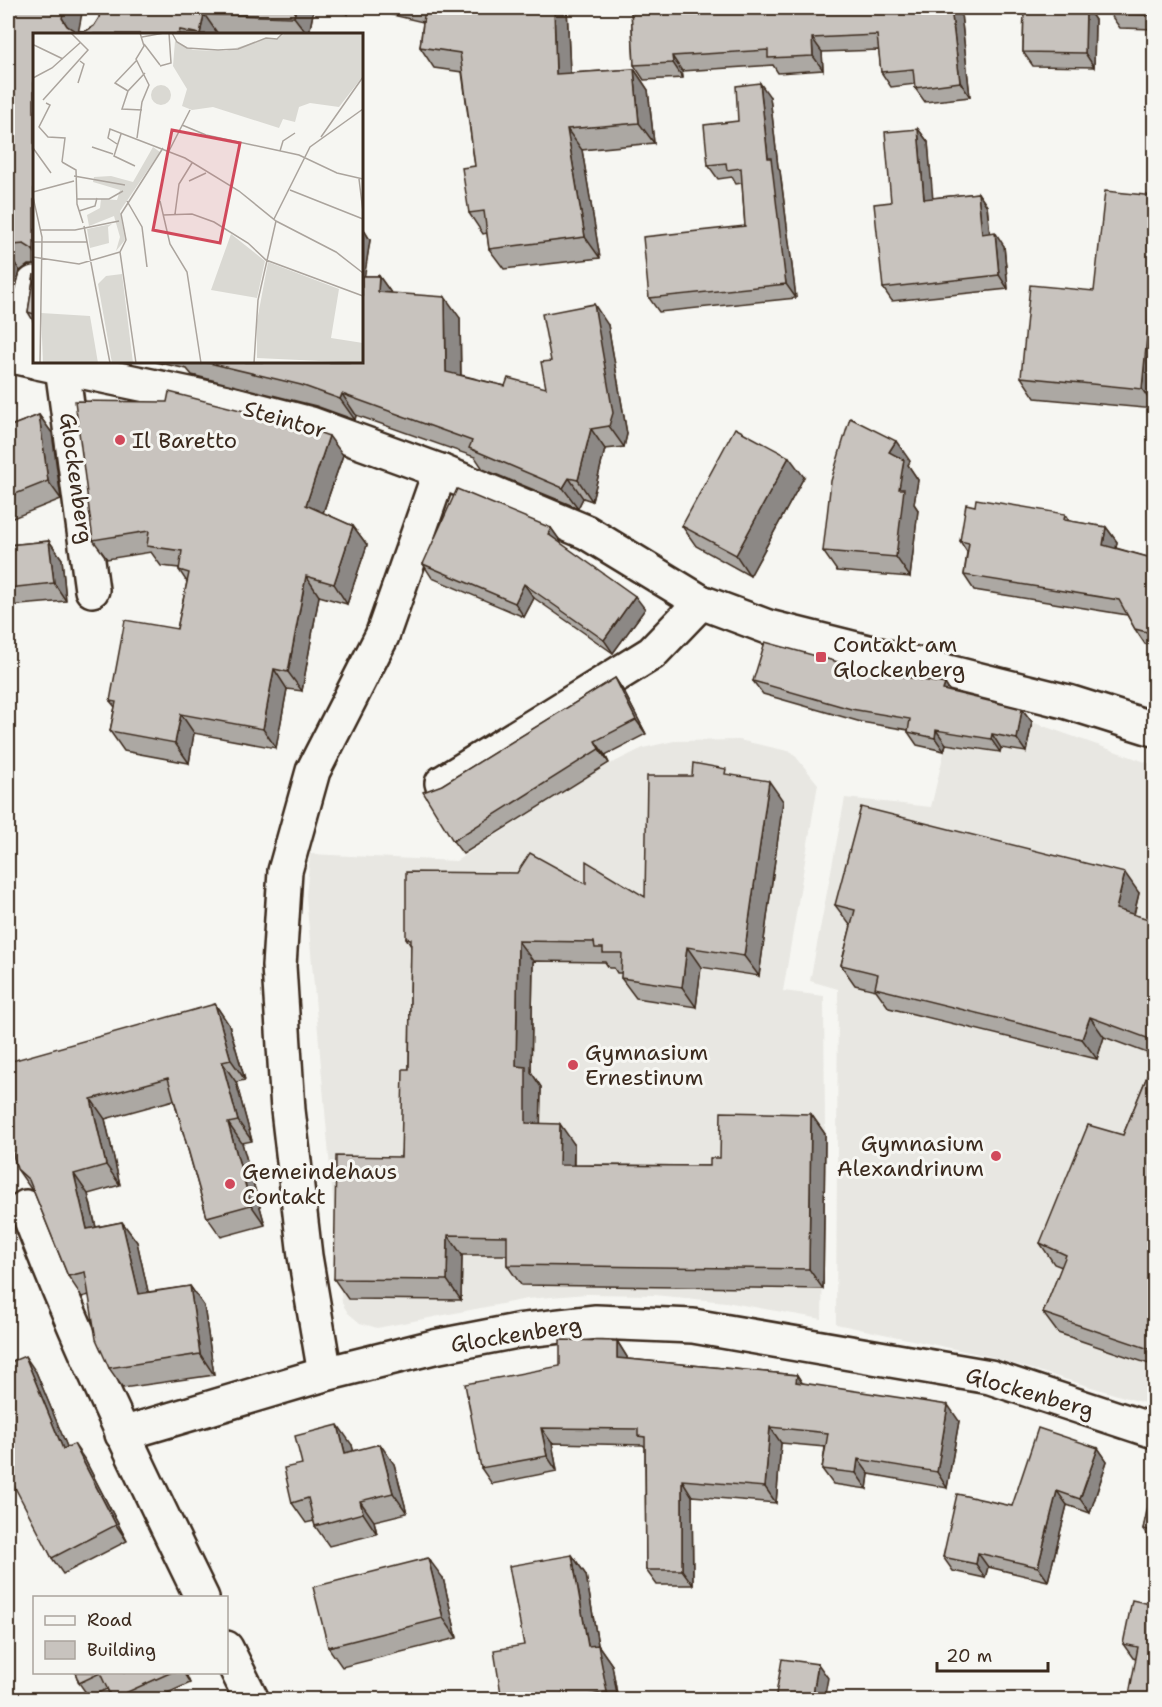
<svg xmlns="http://www.w3.org/2000/svg" width="1162" height="1707" font-family="'Shantell Sans',sans-serif">
	<style>
		.built { fill: #e8e7e2 }
		.lines { fill: none; stroke-linecap: round; stroke-linejoin: round }
		.street-casing { stroke: #3b2a1e; stroke-width: 38 }
		.secondary-casing { stroke: #3b2a1e; stroke-width: 38 }
		.street { stroke: #f6f6f2; stroke-width: 33 }
		.secondary { stroke: #f6f6f2; stroke-width: 33 }
		.wall { fill: #aca8a3; stroke: #3b2a1e; stroke-width: 1.5 }
		.shaded-wall { fill: #8c8885; stroke: #3b2a1e; stroke-width: 1.5 }
		.building { fill: #c8c3be; stroke: #3b2a1e; stroke-width: 1.5 }
		.poi-dot { fill: #d1495b; stroke: #f6f6f2; stroke-width: 2 }
		.labels { text-anchor: middle; stroke-width: 6; stroke-linejoin: round; paint-order: stroke }
		.street-label { font-size: 22px; fill: #3b2a1e; stroke: #f6f6f2 }
		.poi-label { font-size: 22px; fill: #3b2a1e; stroke: #f6f6f2; text-anchor: start }
		.inset-road { fill: none; stroke: #aba49d; stroke-width: 1.5 }
		.view { fill: #d1495b; fill-opacity: 0.15; stroke: #d1495b; stroke-width: 3 }
		.inset-edge { fill: none; stroke: #3b2a1e; stroke-width: 3 }
	</style>
	<rect width="100%" height="100%" fill="#f6f6f2"/>
	<filter id="ink" filterUnits="userSpaceOnUse"><feTurbulence type="fractalNoise" baseFrequency=".0167" numOctaves="2"/><feDisplacementMap in="SourceGraphic" scale="12" xChannelSelector="R" yChannelSelector="G"/><feConvolveMatrix kernelMatrix="1 2 1 2 8 2 1 2 1" color-interpolation-filters="sRGB"/></filter>
	<g filter="url(#ink)">
		<!-- built -->
		<g class="built">
			<path d="M 1032,722 L 1154,765 L 1154,1406 L 988,1356 L 836,1324 L 838,989 L 810,981 L 845,798 L 931,807 L 946,744 L 1000,752 L 1001,748 L 1026,752 Z"/>
			<path d="M 739,740 L 792,752 L 818,784 L 783,991 L 824,996 L 825,1134 L 822,1319 L 726,1302 L 654,1295 L 587,1294 L 527,1299 L 377,1328 L 360,1323 L 348,1313 L 342,1303 L 306,896 L 310,854 L 456,861 L 598,770 L 643,748 L 674,741 Z"/>
		</g>
		<g class="lines">
			<defs>
				<g id="street">
					<path d="M 18,357 L 34,283"/>
					<path d="M 62,367 L 92,590"/>
					<path d="M 442,783 L 652,653 L 701,602"/>
					<path d="M 26,1207 C 77,1341 139,1469 202,1598"/>
					<path d="M 325,1374 L 305,1256 L 288,1110 L 279,966 L 285,871 L 313,771 L 382,636 L 440,471"/>
					<path d="M 122,1434 L 325,1374 L 434,1347 L 517,1331 L 596,1322 L 693,1326 L 990,1377 L 1154,1431"/>
					<path d="M 226,1648 L 252,1700"/>
				</g>
				<g id="secondary">
					<path d="M 8,355 L 34,361"/>
					<path d="M 37,362 L 227,402 L 311,424 L 440,471 L 586,532 L 701,602 L 768,627 L 1068,702 L 1154,729"/>
				</g>
			</defs>
			<!-- street casing -->
			<use href="#street" class="street-casing"/>
			<!-- secondary casing -->
			<use href="#secondary" class="secondary-casing"/>
			<!-- street -->
			<use href="#street" class="street"/>
			<!-- secondary -->
			<use href="#secondary" class="secondary"/>
		</g>
		<!-- wall -->
		<g class="wall">
			<path d="M 8,8 L 78,31 L 86,31 L 94,26 L 99,18 L 101,8 L 314,8 L 309,34 L 34,34 L 34,265 L 28,265 L 20,271 L 8,318 Z"/>
			<path d="M 329,8 L 350,8 L 348,14 Z"/>
			<path d="M 363,8 L 567,8 L 570,73 L 634,69 L 648,90 L 654,143 L 582,150 L 600,258 L 504,269 L 489,249 L 487,233 L 483,234 L 469,213 L 475,166 L 462,72 L 434,68 L 420,47 L 423,22 Z"/>
			<path d="M 631,8 L 979,8 L 979,11 L 961,14 L 970,97 L 925,102 L 915,88 L 915,84 L 891,87 L 881,72 L 879,50 L 822,52 L 823,70 L 778,73 L 773,65 L 682,71 L 683,78 L 644,80 L 634,65 Z"/>
			<path d="M 1024,8 L 1087,8 L 1095,20 L 1094,67 L 1033,66 L 1023,52 Z"/>
			<path d="M 1155,8 L 1155,29 L 1120,28 L 1110,14 Z"/>
			<path d="M 770,97 L 778,167 L 780,171 L 796,298 L 659,312 L 649,298 L 745,226 L 742,183 L 736,184 L 732,177 L 718,179 L 708,165 L 738,121 Z"/>
			<path d="M 918,129 L 928,142 L 932,198 L 978,193 L 987,206 L 990,233 L 1004,246 L 1008,289 L 892,301 L 883,288 L 891,202 Z"/>
			<path d="M 1155,196 L 1155,409 L 1035,398 L 1021,377 L 1094,291 Z"/>
			<path d="M 362,227 L 370,240 L 364,276 L 379,276 L 391,293 L 460,318 L 461,375 L 505,386 L 546,388 L 551,361 L 608,325 L 627,434 L 624,447 L 605,449 L 592,501 L 583,498 L 578,508 L 483,469 L 475,457 L 356,415 L 355,420 L 316,406 L 192,375 L 187,369 L 156,362 L 362,362 Z"/>
			<path d="M 34,274 L 34,322 L 28,312 Z"/>
			<path d="M 39,415 L 52,433 L 61,499 L 8,520 L 8,427 Z"/>
			<path d="M 343,455 L 323,513 L 353,526 L 367,545 L 347,604 L 319,596 L 302,691 L 287,689 L 276,748 L 194,733 L 189,763 L 124,751 L 110,731 L 115,707 L 110,701 L 177,629 L 187,582 L 179,570 L 179,568 L 161,566 L 151,552 L 107,559 L 93,540 Z"/>
			<path d="M 910,461 L 908,465 L 918,480 L 914,504 L 918,510 L 910,577 L 837,571 L 823,551 Z"/>
			<path d="M 804,477 L 750,576 L 696,546 L 682,526 Z"/>
			<path d="M 1065,514 L 1069,521 L 1106,527 L 1117,542 L 1116,548 L 1155,559 L 1155,647 L 1145,644 L 1135,629 L 1127,615 L 974,590 L 964,575 L 967,552 L 960,541 Z"/>
			<path d="M 551,528 L 561,542 L 560,543 L 645,609 L 613,653 L 534,598 L 524,617 L 432,578 L 423,564 Z"/>
			<path d="M 49,541 L 62,559 L 66,601 L 8,606 L 8,545 Z"/>
			<path d="M 867,670 L 945,684 L 950,692 L 1022,709 L 1032,722 L 1026,752 L 1001,748 L 1000,752 L 946,744 L 944,751 L 917,745 L 908,732 L 908,730 L 861,722 L 763,694 L 753,681 Z"/>
			<path d="M 615,678 L 624,692 L 646,734 L 605,755 L 609,763 L 463,854 L 453,841 L 442,785 Z"/>
			<path d="M 730,775 L 783,801 L 759,976 L 701,967 L 696,1007 L 636,998 L 621,978 L 622,973 L 617,973 L 614,968 L 609,968 L 605,962 L 533,961 L 531,1072 L 541,1087 L 540,1123 L 574,1144 L 574,1165 L 710,1166 L 720,1158 L 811,1114 L 825,1134 L 823,1289 L 521,1285 L 507,1265 L 507,1255 L 462,1255 L 461,1300 L 348,1299 L 334,1279 L 401,1157 L 409,1069 L 411,946 L 406,938 L 586,884 L 645,897 L 692,776 Z"/>
			<path d="M 1139,893 L 1134,915 L 1155,921 L 1155,1056 L 1104,1037 L 1097,1059 L 889,1008 L 876,990 L 855,985 L 841,965 L 851,926 L 850,925 L 835,905 Z"/>
			<path d="M 215,1004 L 229,1025 L 245,1080 L 236,1082 L 252,1141 L 242,1143 L 265,1225 L 221,1237 L 207,1217 L 174,1100 L 105,1119 L 120,1185 L 88,1194 L 96,1227 L 122,1222 L 137,1242 L 148,1292 L 190,1286 L 204,1306 L 214,1375 L 123,1388 L 109,1368 L 89,1295 L 82,1297 L 68,1276 L 34,1192 L 31,1189 L 17,1169 L 8,1133 Z"/>
			<path d="M 1155,1057 L 1155,1366 L 1058,1333 L 1043,1313 L 1062,1267 L 1054,1264 L 1040,1243 L 1123,1135 Z"/>
			<path d="M 617,1341 L 627,1357 L 627,1359 L 797,1375 L 802,1383 L 959,1421 L 947,1488 L 869,1474 L 867,1489 L 833,1484 L 822,1469 L 825,1447 L 781,1443 L 776,1503 L 692,1496 L 693,1585 L 657,1585 L 646,1570 L 645,1447 L 643,1445 L 552,1443 L 557,1471 L 492,1484 L 481,1468 L 560,1366 Z"/>
			<path d="M 36,1372 L 67,1447 L 85,1460 L 127,1541 L 63,1574 L 52,1558 L 13,1476 Z"/>
			<path d="M 352,1445 L 353,1451 L 394,1464 L 407,1513 L 374,1521 L 377,1534 L 329,1546 L 315,1526 L 314,1521 L 306,1523 L 292,1503 L 302,1464 Z"/>
			<path d="M 1098,1448 L 1107,1461 L 1090,1513 L 1067,1505 L 1048,1581 L 988,1567 L 985,1578 L 953,1571 L 943,1557 L 1012,1506 Z"/>
			<path d="M 1155,1484 L 1155,1543 L 1153,1543 L 1143,1529 Z"/>
			<path d="M 572,1555 L 586,1575 L 598,1645 L 612,1665 L 618,1700 L 502,1700 L 524,1645 Z"/>
			<path d="M 443,1578 L 457,1638 L 342,1667 L 328,1647 Z"/>
			<path d="M 1155,1605 L 1136,1659 L 1133,1658 L 1123,1644 Z"/>
			<path d="M 75,1672 L 185,1672 L 190,1683 L 152,1700 L 112,1700 L 107,1689 L 89,1697 L 79,1683 Z"/>
		</g>
		<!-- shaded-wall -->
		<g class="shaded-wall">
			<path d="M 64,8 L 83,8 L 78,34 L 67,26 L 62,18 Z"/>
			<path d="M 296,8 L 314,8 L 309,34 L 307,34 L 294,17 Z"/>
			<path d="M 344,8 L 350,8 L 348,14 Z"/>
			<path d="M 554,8 L 567,8 L 571,95 L 556,74 Z"/>
			<path d="M 951,8 L 956,8 L 961,14 L 970,97 L 960,82 Z"/>
			<path d="M 1086,8 L 1087,8 L 1095,20 L 1094,67 L 1085,53 Z"/>
			<path d="M 204,14 L 218,34 L 200,34 Z"/>
			<path d="M 812,38 L 822,52 L 823,70 L 813,56 Z"/>
			<path d="M 672,56 L 682,71 L 683,78 L 673,63 Z"/>
			<path d="M 634,69 L 648,90 L 654,143 L 639,123 Z"/>
			<path d="M 760,83 L 770,97 L 778,167 L 780,171 L 796,298 L 786,284 L 768,158 Z"/>
			<path d="M 567,129 L 582,150 L 600,258 L 585,237 Z"/>
			<path d="M 918,129 L 928,142 L 934,212 L 924,199 Z"/>
			<path d="M 978,193 L 987,206 L 991,247 L 982,234 Z"/>
			<path d="M 362,227 L 370,240 L 362,293 Z"/>
			<path d="M 995,232 L 1004,246 L 1008,289 L 999,275 Z"/>
			<path d="M 8,253 L 20,271 L 8,318 Z"/>
			<path d="M 379,276 L 394,297 L 378,292 Z"/>
			<path d="M 1151,295 L 1155,301 L 1155,408 L 1142,389 Z"/>
			<path d="M 445,297 L 460,318 L 461,393 L 446,372 Z"/>
			<path d="M 594,304 L 608,325 L 627,434 L 624,447 L 609,426 Z"/>
			<path d="M 342,394 L 356,415 L 355,420 L 340,399 Z"/>
			<path d="M 39,415 L 52,433 L 61,499 L 48,481 Z"/>
			<path d="M 591,429 L 605,449 L 592,501 L 578,480 Z"/>
			<path d="M 329,436 L 343,455 L 319,524 L 306,505 Z"/>
			<path d="M 896,441 L 910,461 L 908,465 L 918,480 L 914,504 L 918,510 L 910,577 L 896,557 L 899,489 L 889,452 Z"/>
			<path d="M 789,457 L 804,477 L 750,576 L 736,555 Z"/>
			<path d="M 569,478 L 583,498 L 578,508 L 563,488 Z"/>
			<path d="M 353,526 L 367,545 L 347,604 L 334,584 Z"/>
			<path d="M 1106,527 L 1117,542 L 1114,560 L 1103,545 Z"/>
			<path d="M 551,528 L 561,542 L 558,548 L 548,534 Z"/>
			<path d="M 49,541 L 62,559 L 66,601 L 54,583 Z"/>
			<path d="M 306,576 L 319,596 L 302,691 L 288,672 Z"/>
			<path d="M 524,584 L 534,598 L 524,617 L 515,603 Z"/>
			<path d="M 635,596 L 645,609 L 613,653 L 604,640 Z"/>
			<path d="M 274,669 L 287,689 L 276,748 L 263,729 Z"/>
			<path d="M 615,678 L 624,692 L 646,734 L 636,720 Z"/>
			<path d="M 945,684 L 954,698 L 943,690 Z"/>
			<path d="M 1022,709 L 1032,722 L 1026,752 L 1017,739 Z"/>
			<path d="M 181,714 L 194,733 L 189,763 L 175,743 Z"/>
			<path d="M 936,730 L 946,744 L 944,751 L 935,738 Z"/>
			<path d="M 992,734 L 1001,748 L 1000,752 L 991,739 Z"/>
			<path d="M 595,741 L 605,755 L 609,763 L 599,749 Z"/>
			<path d="M 769,781 L 783,801 L 759,976 L 744,956 Z"/>
			<path d="M 1125,873 L 1139,893 L 1130,930 L 1116,909 Z"/>
			<path d="M 518,941 L 533,961 L 531,1072 L 541,1087 L 540,1143 L 526,1123 L 516,1066 Z"/>
			<path d="M 687,947 L 701,967 L 696,1007 L 682,987 Z"/>
			<path d="M 215,1004 L 229,1025 L 245,1080 L 231,1060 Z"/>
			<path d="M 1090,1017 L 1104,1037 L 1097,1059 L 1082,1039 Z"/>
			<path d="M 222,1062 L 236,1082 L 252,1141 L 238,1121 Z"/>
			<path d="M 91,1099 L 105,1119 L 120,1185 L 106,1165 Z"/>
			<path d="M 811,1114 L 825,1134 L 823,1289 L 809,1269 Z"/>
			<path d="M 228,1123 L 242,1143 L 265,1225 L 251,1205 Z"/>
			<path d="M 560,1124 L 574,1144 L 573,1185 L 559,1165 Z"/>
			<path d="M 74,1174 L 88,1194 L 101,1249 L 87,1229 Z"/>
			<path d="M 122,1222 L 137,1242 L 153,1314 L 139,1294 Z"/>
			<path d="M 448,1235 L 462,1255 L 461,1300 L 447,1280 Z"/>
			<path d="M 190,1286 L 204,1306 L 214,1375 L 200,1354 Z"/>
			<path d="M 617,1341 L 627,1357 L 627,1373 L 617,1358 Z"/>
			<path d="M 25,1356 L 36,1372 L 75,1466 L 63,1449 Z"/>
			<path d="M 797,1375 L 807,1390 L 796,1382 Z"/>
			<path d="M 948,1405 L 959,1421 L 947,1488 L 937,1472 Z"/>
			<path d="M 338,1425 L 352,1445 L 359,1473 L 345,1453 Z"/>
			<path d="M 770,1427 L 781,1443 L 776,1503 L 765,1487 Z"/>
			<path d="M 541,1428 L 552,1443 L 557,1471 L 547,1456 Z"/>
			<path d="M 74,1444 L 85,1460 L 127,1541 L 116,1525 Z"/>
			<path d="M 380,1444 L 394,1464 L 407,1513 L 393,1493 Z"/>
			<path d="M 1098,1448 L 1107,1461 L 1090,1513 L 1080,1499 Z"/>
			<path d="M 858,1459 L 869,1474 L 867,1489 L 856,1473 Z"/>
			<path d="M 682,1480 L 692,1496 L 693,1585 L 682,1570 Z"/>
			<path d="M 1057,1491 L 1067,1505 L 1048,1581 L 1038,1567 Z"/>
			<path d="M 360,1501 L 374,1521 L 377,1534 L 363,1513 Z"/>
			<path d="M 978,1553 L 988,1567 L 985,1578 L 976,1564 Z"/>
			<path d="M 572,1555 L 586,1575 L 598,1645 L 612,1665 L 618,1700 L 612,1700 L 607,1692 L 588,1646 Z"/>
			<path d="M 428,1558 L 443,1578 L 457,1638 L 443,1618 Z"/>
			<path d="M 818,1664 L 828,1678 L 824,1700 L 812,1700 Z"/>
			<path d="M 183,1672 L 185,1672 L 190,1683 Z"/>
		</g>
		<!-- building -->
		<g class="building">
			<path d="M 8,8 L 64,8 L 62,18 L 67,26 L 75,31 L 86,31 L 94,26 L 99,18 L 101,8 L 296,8 L 294,17 L 204,14 L 200,34 L 180,30 L 179,34 L 34,34 L 34,252 L 32,249 L 24,244 L 13,245 L 8,249 Z"/>
			<path d="M 425,8 L 554,8 L 556,74 L 634,69 L 639,123 L 567,129 L 585,237 L 489,249 L 484,211 L 469,213 L 462,168 L 475,166 L 460,53 L 420,47 Z"/>
			<path d="M 631,8 L 951,8 L 960,82 L 915,88 L 913,69 L 881,72 L 877,35 L 812,38 L 813,56 L 768,58 L 768,50 L 672,56 L 673,63 L 634,65 Z"/>
			<path d="M 1024,8 L 1086,8 L 1085,53 L 1023,52 Z"/>
			<path d="M 1110,8 L 1155,8 L 1155,15 L 1110,14 Z"/>
			<path d="M 760,83 L 768,158 L 771,158 L 786,284 L 649,298 L 643,237 L 745,226 L 741,168 L 727,170 L 726,163 L 708,165 L 704,125 L 738,121 L 736,86 Z"/>
			<path d="M 918,129 L 924,199 L 978,193 L 982,234 L 995,232 L 999,275 L 883,288 L 874,204 L 891,202 L 885,132 Z"/>
			<path d="M 1105,191 L 1155,196 L 1155,296 L 1151,295 L 1142,389 L 1021,377 L 1030,285 L 1094,291 Z"/>
			<path d="M 34,274 L 34,314 L 28,312 Z"/>
			<path d="M 362,276 L 379,276 L 378,292 L 445,297 L 446,372 L 505,386 L 508,378 L 546,388 L 541,362 L 551,361 L 542,314 L 594,304 L 613,413 L 609,426 L 591,429 L 578,480 L 569,478 L 563,488 L 469,448 L 472,441 L 342,394 L 340,399 L 301,385 L 205,362 L 362,362 Z"/>
			<path d="M 169,392 L 292,423 L 329,436 L 306,505 L 353,526 L 334,584 L 306,576 L 288,672 L 274,669 L 263,729 L 181,714 L 175,743 L 110,731 L 116,702 L 110,701 L 125,620 L 177,629 L 189,573 L 179,570 L 182,551 L 147,546 L 149,531 L 93,540 L 75,401 L 167,402 Z"/>
			<path d="M 39,415 L 48,481 L 8,497 L 8,427 Z"/>
			<path d="M 850,418 L 896,441 L 889,452 L 904,460 L 899,489 L 904,489 L 896,557 L 823,551 L 831,481 Z"/>
			<path d="M 735,428 L 789,457 L 736,555 L 682,526 Z"/>
			<path d="M 457,489 L 551,528 L 548,534 L 635,596 L 604,640 L 524,584 L 515,603 L 423,564 Z"/>
			<path d="M 976,499 L 1065,514 L 1064,520 L 1106,527 L 1103,545 L 1155,559 L 1155,634 L 1135,629 L 1119,600 L 964,575 L 969,543 L 960,541 L 966,504 L 975,506 Z"/>
			<path d="M 49,541 L 54,583 L 8,588 L 8,545 Z"/>
			<path d="M 765,642 L 867,670 L 945,684 L 943,690 L 1022,709 L 1017,739 L 992,734 L 991,739 L 936,730 L 935,738 L 908,732 L 910,719 L 851,709 L 753,681 Z"/>
			<path d="M 615,678 L 636,720 L 595,741 L 599,749 L 453,841 L 423,792 L 442,785 Z"/>
			<path d="M 693,763 L 726,769 L 725,774 L 769,781 L 744,956 L 687,947 L 682,987 L 621,978 L 622,953 L 603,953 L 603,948 L 595,948 L 594,942 L 518,941 L 516,1066 L 526,1067 L 526,1123 L 560,1124 L 559,1165 L 710,1166 L 710,1158 L 720,1158 L 721,1112 L 811,1114 L 809,1269 L 507,1265 L 507,1236 L 448,1235 L 447,1280 L 334,1279 L 336,1156 L 401,1157 L 403,1069 L 409,1069 L 411,939 L 406,938 L 406,872 L 517,873 L 530,853 L 586,884 L 586,861 L 645,897 L 647,776 L 692,776 Z"/>
			<path d="M 861,807 L 1125,873 L 1116,909 L 1155,921 L 1155,1041 L 1090,1017 L 1082,1039 L 875,988 L 878,974 L 841,965 L 855,910 L 835,905 Z"/>
			<path d="M 215,1004 L 231,1060 L 222,1062 L 238,1121 L 228,1123 L 251,1205 L 207,1217 L 168,1078 L 91,1099 L 106,1165 L 74,1174 L 87,1229 L 122,1222 L 139,1294 L 190,1286 L 200,1354 L 109,1368 L 96,1339 L 85,1272 L 68,1276 L 29,1180 L 17,1169 L 8,1133 L 8,1062 Z"/>
			<path d="M 1155,1057 L 1155,1351 L 1043,1313 L 1066,1255 L 1040,1243 L 1088,1125 L 1123,1135 Z"/>
			<path d="M 560,1340 L 617,1341 L 617,1358 L 797,1375 L 796,1382 L 948,1405 L 937,1472 L 858,1459 L 856,1473 L 822,1469 L 828,1433 L 770,1427 L 765,1487 L 682,1480 L 682,1570 L 646,1570 L 645,1437 L 638,1436 L 638,1429 L 541,1428 L 547,1456 L 481,1468 L 465,1384 L 560,1366 Z"/>
			<path d="M 25,1356 L 63,1449 L 74,1444 L 116,1525 L 52,1558 L 10,1478 L 13,1476 L 8,1462 L 8,1363 Z"/>
			<path d="M 338,1425 L 345,1453 L 380,1444 L 393,1493 L 360,1501 L 363,1513 L 315,1526 L 308,1498 L 292,1503 L 284,1468 L 302,1464 L 295,1436 Z"/>
			<path d="M 1038,1428 L 1098,1448 L 1080,1499 L 1057,1491 L 1038,1567 L 978,1553 L 976,1564 L 943,1557 L 957,1494 L 1012,1506 Z"/>
			<path d="M 1153,1483 L 1155,1484 L 1155,1531 L 1143,1529 Z"/>
			<path d="M 572,1555 L 588,1646 L 598,1645 L 607,1692 L 567,1700 L 502,1700 L 494,1650 L 524,1645 L 509,1566 Z"/>
			<path d="M 428,1558 L 443,1618 L 328,1647 L 313,1587 Z"/>
			<path d="M 1132,1600 L 1155,1605 L 1155,1700 L 1128,1700 L 1138,1647 L 1123,1644 Z"/>
			<path d="M 782,1659 L 818,1664 L 812,1700 L 775,1700 Z"/>
			<path d="M 75,1672 L 172,1672 L 112,1699 L 100,1673 L 79,1683 Z"/>
		</g>
	</g>
	<!-- markers -->
	<g class="poi-dot">
		<circle cx="120" cy="440" r="6"/>
		<rect x="815" y="651" width="12" height="12" rx="3"/>
		<circle cx="573" cy="1065" r="6"/>
		<circle cx="996" cy="1156" r="6"/>
		<circle cx="230" cy="1184" r="6"/>
	</g>
	<g class="labels">
		<!-- street labels -->
		<g class="street-label">
			<text transform="translate(285 419) rotate(16)" y="8">Steintor</text>
			<text transform="translate(77 478) rotate(82)" y="8">Glockenberg</text>
			<text transform="translate(516 1334) rotate(-9)" y="8">Glockenberg</text>
			<text transform="translate(1030 1392) rotate(16)" y="8">Glockenberg</text>
		</g>
		<!-- poi labels -->
		<g class="poi-label">
			<text x="132" y="448">Il Baretto</text>
			<text x="833" y="652">Contakt am<tspan x="833" dy="25">Glockenberg</tspan></text>
			<text x="585" y="1060">Gymnasium<tspan x="585" dy="25">Ernestinum</tspan></text>
			<text x="984" y="1151" text-anchor="end">Gymnasium<tspan x="984" dy="25">Alexandrinum</tspan></text>
			<text x="242" y="1179">Gemeindehaus<tspan x="242" dy="25">Contakt</tspan></text>
		</g>
	</g>
	<!-- overview -->
	<g transform="translate(33 33)">
		<rect width="330" height="330" fill="#f6f6f2"/>
		<path d="M 198,201 L 232,228 L 224,265 L 178,257 ZM 235,229 L 306,256 L 298,305 L 330,310 L 330,330 L 224,325 L 224,288 Z" fill="#dad9d3"/>
		<path d="M 252,0 L 330,0 L 330,43 L 306,74 L 277,70 L 266,74 L 262,89 L 250,86 L 246,95 L 180,74 L 159,77 L 149,73 L 154,56 L 140,33 L 142,8 L 160,17 L 193,18 L 232,6 L 245,6 ZM118 62a10 10 0 1 1 20 0a10 10 0 1 1-20 0ZM 120,114 L 127,119 L 87,178 L 92,207 L 83,218 L 87,204 L 81,183 L 56,193 L 54,182 L 67,175 L 68,166 L 84,167 L 87,157 L 60,149 L 61,144 L 78,143 L 100,149 ZM 79,191 L 75,194 L 76,210 L 57,215 L 54,196 ZM 89,241 L 100,330 L 79,330 L 65,251 L 73,243 Z" fill="#dad9d3"/>
		<path d="M 8,280 L 57,283 L 65,330 L 10,330 Z" fill="#dad9d3"/>
		<path class="inset-road" d="M 139,0 L 144,9 L 154,15 L 185,17 L 205,16 L 233,5 L 244,6 L 250,0M 109,4 L 131,0M 111,11 L 127,32M 1,12 L 30,26M 127,33 L 138,30 L 136,0M 0,45 L 19,35 L 48,9M 45,50 L 51,31 L 47,28M 95,58 L 82,50 L 104,27M 10,67 L 55,17 L 38,0M 13,70 L 17,72 L 6,94 L 15,104 L 32,105 L 29,129M 109,77 L 89,76 L 95,58 L 112,40M 149,92 L 173,102 L 266,122 L 304,140 L 330,146M 88,101 L 81,123 L 102,133M 288,104 L 330,44M 104,105 L 109,69 L 116,52 L 103,26 L 111,13 L 107,0M 84,111 L 75,105 L 77,96 L 152,125 L 206,158 L 243,188 L 303,219 L 330,240M 59,114 L 80,121M 0,115 L 18,140M 136,118 L 157,77M 247,118 L 250,108 L 262,100M 29,129 L 43,137 L 44,171 L 50,190M 41,143 L 92,152M 326,146 L 330,179M 156,148 L 173,140M 257,157 L 330,186M 0,159 L 41,148M 0,164 L 9,204 L 7,330M 44,166 L 76,166 L 90,158M 94,168 L 109,194 L 114,234M 127,168 L 137,211 L 154,239 L 168,330M 46,178 L 62,173 L 64,165M 142,181 L 146,151 L 159,130M 130,182 L 159,181 L 181,189 L 215,210 L 233,227 L 330,263M 241,186 L 277,114 L 330,76M 51,193 L 77,330M 8,197 L 42,197 L 86,188M 0,209 L 54,209M 0,224 L 46,231 L 87,219M 103,330 L 87,219 L 93,207 L 88,181 L 130,115M 221,330 L 225,267 L 243,188"/>
		<path class="view" d="M 139,97 L 207,110 L 187,210 L 120,197 Z"/>
		<rect width="330" height="330" class="inset-edge"/>
	</g>
	<!-- margin -->
	<rect width="1162" height="1707" fill="none" stroke="#f6f6f2" stroke-width="30"/>
	<rect x="15" y="15" width="1132" height="1677" fill="none" stroke="#3b2a1e" stroke-width="2" filter="url(#ink)"/>
	<!-- legend -->
	<rect x="33" y="1596" width="195" height="78" fill="#f6f6f2" stroke="#aba49d" stroke-width="1.5"/>
	<rect x="45" y="1616" width="30" height="9" fill="#f6f6f2" stroke="#aba49d" stroke-width="1.5"/>
	<text x="87" y="1626" font-size="18" fill="#3b2a1e">Road</text>
	<rect x="45" y="1641" width="30" height="18" fill="#c8c3be" stroke="#aba49d" stroke-width="1.5"/>
	<text x="87" y="1656" font-size="18" fill="#3b2a1e">Building</text>
	<!-- scale -->
	<path d="M937 1662v9h111v-9" fill="none" stroke="#3b2a1e" stroke-width="3"/>
	<text x="946" y="1662" font-size="18" fill="#3b2a1e" stroke="#f6f6f2" stroke-width="4.5" paint-order="stroke">20 m</text>
</svg>
